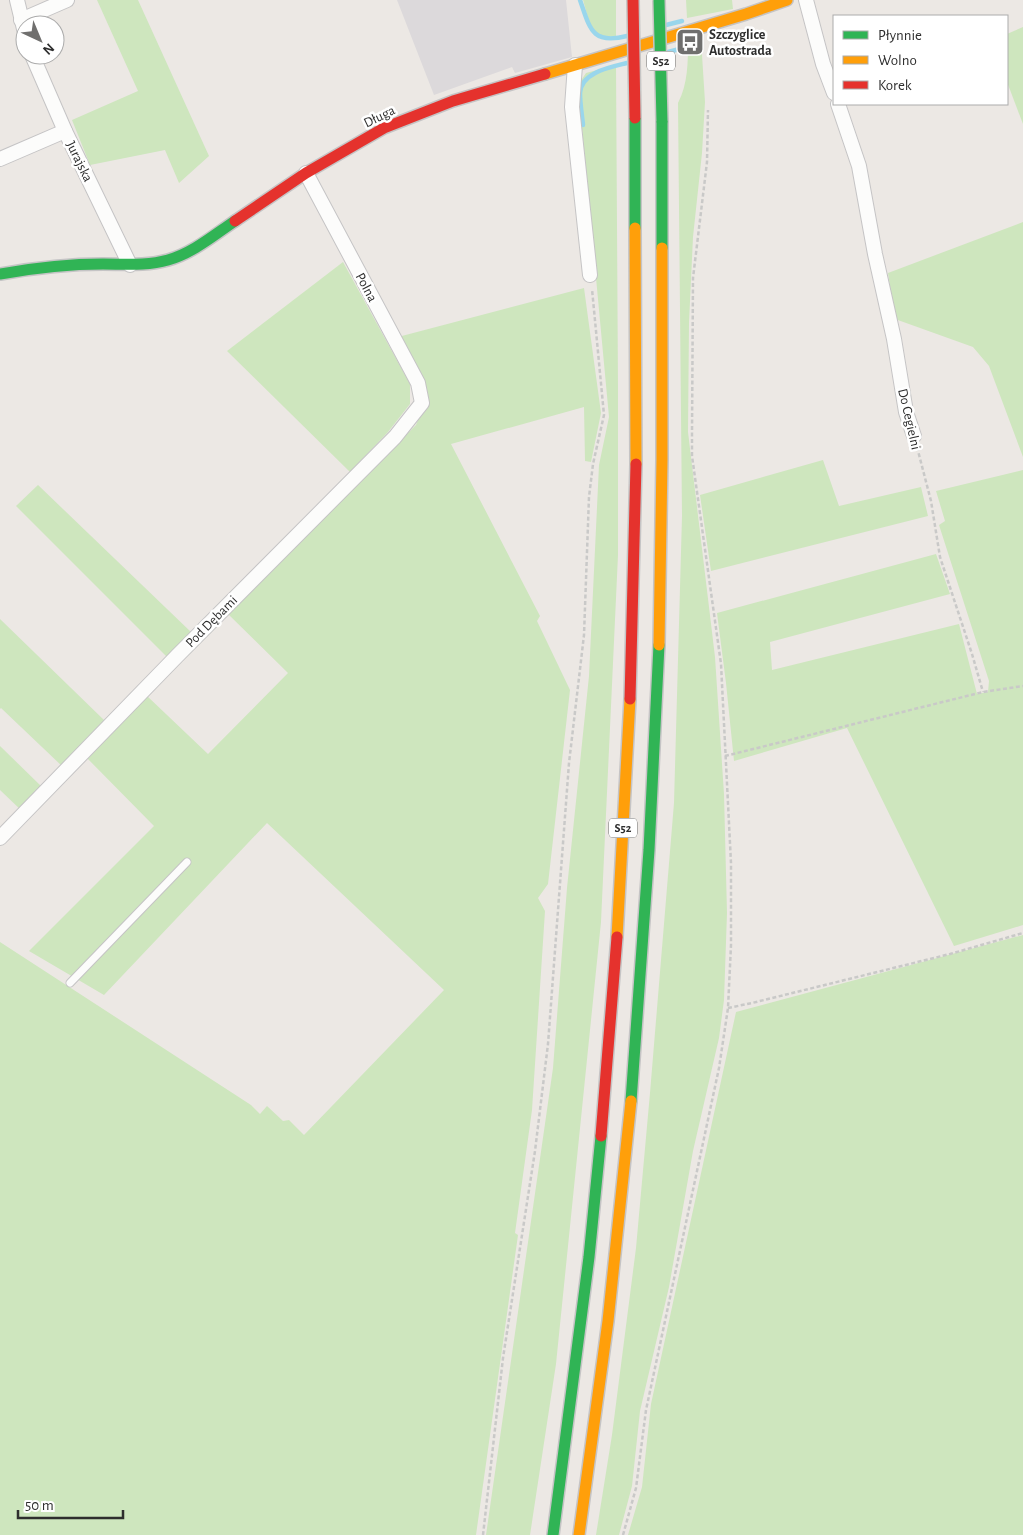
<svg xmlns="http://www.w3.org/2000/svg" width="1023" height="1535" font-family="'Alegreya Sans',sans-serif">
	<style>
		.industrial { fill: #dcd9db }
		.green { fill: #cee6be }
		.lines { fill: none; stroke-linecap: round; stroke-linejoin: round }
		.stream { stroke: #99d6ec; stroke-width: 4.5 }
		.lane-casing { stroke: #c5c4c5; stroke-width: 9 }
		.street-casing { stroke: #c5c4c5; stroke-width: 16 }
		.fast-casing { stroke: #c5c4c5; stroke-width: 14 }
		.slow-casing { stroke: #c5c4c5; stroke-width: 14 }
		.jam-casing { stroke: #c5c4c5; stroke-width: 14 }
		.path { stroke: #c9c9c8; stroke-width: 2.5; stroke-dasharray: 4 2.5; stroke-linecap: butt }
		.lane { stroke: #fcfcfb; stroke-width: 7 }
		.street { stroke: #fcfcfb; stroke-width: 14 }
		.fast { stroke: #30b455; stroke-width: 11 }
		.slow { stroke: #ff9f0a; stroke-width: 11 }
		.jam { stroke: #e5322d; stroke-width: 11 }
		.fast-bridge-casing { stroke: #c6c5c4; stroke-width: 14; stroke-linecap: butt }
		.jam-bridge-casing { stroke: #c6c5c4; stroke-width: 14; stroke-linecap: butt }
		.fast-bridge { stroke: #30b455; stroke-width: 11 }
		.jam-bridge { stroke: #e5322d; stroke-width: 11 }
		.labels { text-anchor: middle; stroke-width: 5; stroke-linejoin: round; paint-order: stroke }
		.shield { fill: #fff; stroke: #6d6d6d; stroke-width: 1 }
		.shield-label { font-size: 12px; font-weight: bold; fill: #2e2e2e }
		.poi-label { font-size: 14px; font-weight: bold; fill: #2e2e2e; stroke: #fff; text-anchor: start }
		.street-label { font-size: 14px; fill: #2e2e2e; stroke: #fff }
	</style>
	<rect width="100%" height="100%" fill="#ece8e4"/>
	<!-- industrial -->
	<path class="industrial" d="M 397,0 L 566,0 L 572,57 L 515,73 L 512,67 L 434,95 Z"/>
	<!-- green -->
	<g class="green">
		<path d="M 97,0 L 138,0 L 209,156 L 179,183 L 165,150 L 90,165 L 72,120 L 138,91 Z"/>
		<path d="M 583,0 L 616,0 L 616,38 C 613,38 607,39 604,38 C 589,34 587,12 583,0 Z"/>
		<path d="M 686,0 L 732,0 L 733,9 L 687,18 Z"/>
		<path d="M 1023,27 L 1023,124 L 1007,82 L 1007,34 Z"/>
		<path d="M 701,39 L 705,102 L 702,153 L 693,237 L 689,323 L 688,432 L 715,657 L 724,794 L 727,913 L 724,1000 L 719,1038 L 693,1151 L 669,1287 L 640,1411 L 632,1486 L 619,1535 L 596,1535 L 612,1435 L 636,1248 L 650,1093 L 674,803 L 682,516 L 678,103 C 688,84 688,62 688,41 Z"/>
		<path d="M 616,65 L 618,386 L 618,555 L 601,922 L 556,1364 L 530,1535 L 486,1535 L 553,1068 L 567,888 L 589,676 L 599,465 L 609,417 L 578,85 L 586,73 Z"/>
		<path d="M 1023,222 L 1023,457 L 989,366 L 973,347 L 895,319 L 888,273 Z"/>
		<path d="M 343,262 L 410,384 L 410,404 L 388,432 L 350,472 L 227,351 Z"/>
		<path d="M 584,288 L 601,413 L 591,462 L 585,461 L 584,407 L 451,444 L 540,616 L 537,621 L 570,690 L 548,884 L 538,898 L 545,911 L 532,1110 L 515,1233 L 518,1235 L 476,1535 L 0,1535 L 0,942 L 214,1081 L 251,1105 L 260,1114 L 267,1106 L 283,1121 L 289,1120 L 304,1135 L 444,990 L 267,823 L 104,995 L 29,951 L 154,826 L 85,756 L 146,695 L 208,754 L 288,673 L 227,613 L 416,425 L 423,407 L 398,337 Z"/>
		<path d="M 823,460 L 839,506 L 921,487 L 928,516 L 711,571 L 700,495 Z"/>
		<path d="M 1023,470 L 1023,925 L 954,946 L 847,728 L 734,761 L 726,683 L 717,613 L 936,554 L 950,594 L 770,642 L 772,670 L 959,624 L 977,694 L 988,692 L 989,681 L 939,525 L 945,521 L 936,491 Z"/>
		<path d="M 38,485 L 192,633 L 168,658 L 16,506 Z"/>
		<path d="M 0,619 L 105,721 L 63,767 L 1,708 L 0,709 Z"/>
		<path d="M 0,746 L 43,788 L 22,811 L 0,790 Z"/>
		<path d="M 1023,935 L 1023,1535 L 628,1535 L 642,1487 L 651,1404 L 736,1012 Z"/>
	</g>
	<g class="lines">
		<!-- stream -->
		<g class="stream">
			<path d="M 580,0 C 590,29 592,45 627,36"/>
			<path d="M 666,25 L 682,21"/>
			<path d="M 668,52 L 691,46"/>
			<path d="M 583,125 C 582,115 580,104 580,93 C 581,72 611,67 627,63"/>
		</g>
		<defs>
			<path id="lane" d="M 70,983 L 187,862"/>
			<g id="street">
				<path d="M 17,0 L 25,33"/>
				<path d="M 806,0 L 823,64 L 834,93"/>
				<path d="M 21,20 L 67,0"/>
				<path d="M 32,55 L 65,131 L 130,265"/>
				<path d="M 575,65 L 572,107 L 590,275"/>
				<path d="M 838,104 L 859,166 L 875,254 L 894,339 L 906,412 L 914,436"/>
				<path d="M 0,159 L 65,131"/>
				<path d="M 0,838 L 177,656 L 395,437 L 422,403 L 418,383 L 306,173"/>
			</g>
			<g id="fast">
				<path d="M 635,118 L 635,228"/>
				<path d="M 662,121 L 662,248"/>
				<path d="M 0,274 C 34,268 68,264 103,264 C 125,264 147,266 168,260 C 193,253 214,235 235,221"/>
				<path d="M 631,1101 L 649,850 L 659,645"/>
				<path d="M 553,1535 L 589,1257 L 601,1136"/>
			</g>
			<g id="slow">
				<path d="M 545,74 L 746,14 L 787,0"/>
				<path d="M 635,228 L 636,464"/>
				<path d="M 659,645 L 662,460 L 662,248"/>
				<path d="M 617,937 L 630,699"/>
				<path d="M 579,1535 L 608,1321 L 631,1101"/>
			</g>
			<g id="jam">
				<path d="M 235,221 L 306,173 L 384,128 L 453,101 L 545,74"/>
				<path d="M 630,699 L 636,464"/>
				<path d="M 601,1136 L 617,937"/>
			</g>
		</defs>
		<!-- lane casing -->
		<use href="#lane" class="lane-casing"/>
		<!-- street casing -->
		<use href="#street" class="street-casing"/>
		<!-- fast casing -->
		<use href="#fast" class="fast-casing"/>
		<!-- slow casing -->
		<use href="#slow" class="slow-casing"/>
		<!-- jam casing -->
		<use href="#jam" class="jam-casing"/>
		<!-- path -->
		<g class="path">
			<path d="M 917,447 L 931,501 L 940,557 L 972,654 L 983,692"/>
			<path d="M 725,756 L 983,692 L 1023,686"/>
			<path d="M 728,1008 L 752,1003 L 950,954 L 1023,933"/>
			<path d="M 483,1535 L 503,1358 L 535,1151 L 548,1044 L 569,763 L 584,635 L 589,497 L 593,464 L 604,415 L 592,289"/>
			<path d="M 623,1535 L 636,1488 L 646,1410 L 719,1068 L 728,1008 L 731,945 L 731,863 L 721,664 L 692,456 L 692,433 L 693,278 L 707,162 L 708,110"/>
		</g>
		<!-- lane -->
		<use href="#lane" class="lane"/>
		<!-- street -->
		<use href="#street" class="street"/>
		<!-- fast -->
		<use href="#fast" class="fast"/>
		<!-- slow -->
		<use href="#slow" class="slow"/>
		<!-- jam -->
		<use href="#jam" class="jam"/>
		<defs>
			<path id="fast-bridge" d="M 659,0 L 662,121"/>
			<path id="jam-bridge" d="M 633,0 L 635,118"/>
		</defs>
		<!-- fast-bridge casing -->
		<use href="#fast-bridge" class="fast-bridge-casing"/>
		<!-- jam-bridge casing -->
		<use href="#jam-bridge" class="jam-bridge-casing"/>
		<!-- fast-bridge -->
		<use href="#fast-bridge" class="fast-bridge"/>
		<!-- jam-bridge -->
		<use href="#jam-bridge" class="jam-bridge"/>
	</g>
	<!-- icons -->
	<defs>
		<symbol id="bus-square" viewBox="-11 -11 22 22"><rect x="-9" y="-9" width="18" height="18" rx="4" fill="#706f6e" stroke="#fff"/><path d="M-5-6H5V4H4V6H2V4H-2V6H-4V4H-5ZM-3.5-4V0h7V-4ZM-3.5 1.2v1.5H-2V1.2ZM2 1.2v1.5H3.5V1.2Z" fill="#fff"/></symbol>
	</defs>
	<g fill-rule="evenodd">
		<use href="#bus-square" x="674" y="26" width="32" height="32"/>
	</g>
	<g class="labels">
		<!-- shield labels -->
		<g class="shield">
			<rect x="647" y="51.5" width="28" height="19" rx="4"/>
			<rect x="609" y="818.5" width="28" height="19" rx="4"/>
		</g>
		<g class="shield-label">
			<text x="661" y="65">S52</text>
			<text x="623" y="832">S52</text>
		</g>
		<!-- poi labels -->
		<g class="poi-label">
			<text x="709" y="39">Szczyglice<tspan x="709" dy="16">Autostrada</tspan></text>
		</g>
		<!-- street labels -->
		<g class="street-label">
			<text transform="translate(379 116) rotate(-26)" y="5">Długa</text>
			<text transform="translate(80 161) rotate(64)" y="5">Jurajska</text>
			<text transform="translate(367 287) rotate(62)" y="5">Polna</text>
			<text transform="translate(910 419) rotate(77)" y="5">Do Cegielni</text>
			<text transform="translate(211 621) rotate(-45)" y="5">Pod Dębami</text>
		</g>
	</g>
	<!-- legend -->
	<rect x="833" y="15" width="175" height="90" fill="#ffffff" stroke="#ababab"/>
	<rect x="843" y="31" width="25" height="8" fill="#30b455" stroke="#ababab"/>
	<text x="878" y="40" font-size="15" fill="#2e2e2e">Płynnie</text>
	<rect x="843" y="56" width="25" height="8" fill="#ff9f0a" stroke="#ababab"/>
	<text x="878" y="65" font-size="15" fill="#2e2e2e">Wolno</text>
	<rect x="843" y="81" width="25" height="8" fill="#e5322d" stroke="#ababab"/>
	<text x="878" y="90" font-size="15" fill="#2e2e2e">Korek</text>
	<!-- north arrow -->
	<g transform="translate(40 40) rotate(136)"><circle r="24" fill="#ffffff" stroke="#ababab"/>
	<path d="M0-4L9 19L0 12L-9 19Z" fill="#706f6e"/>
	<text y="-8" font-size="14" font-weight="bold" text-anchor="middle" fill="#2e2e2e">N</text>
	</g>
	<!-- scale -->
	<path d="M18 1510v8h105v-8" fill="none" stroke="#2e2e2e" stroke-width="2.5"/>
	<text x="25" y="1510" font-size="15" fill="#2e2e2e" stroke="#ffffff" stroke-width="4" paint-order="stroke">50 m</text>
</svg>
